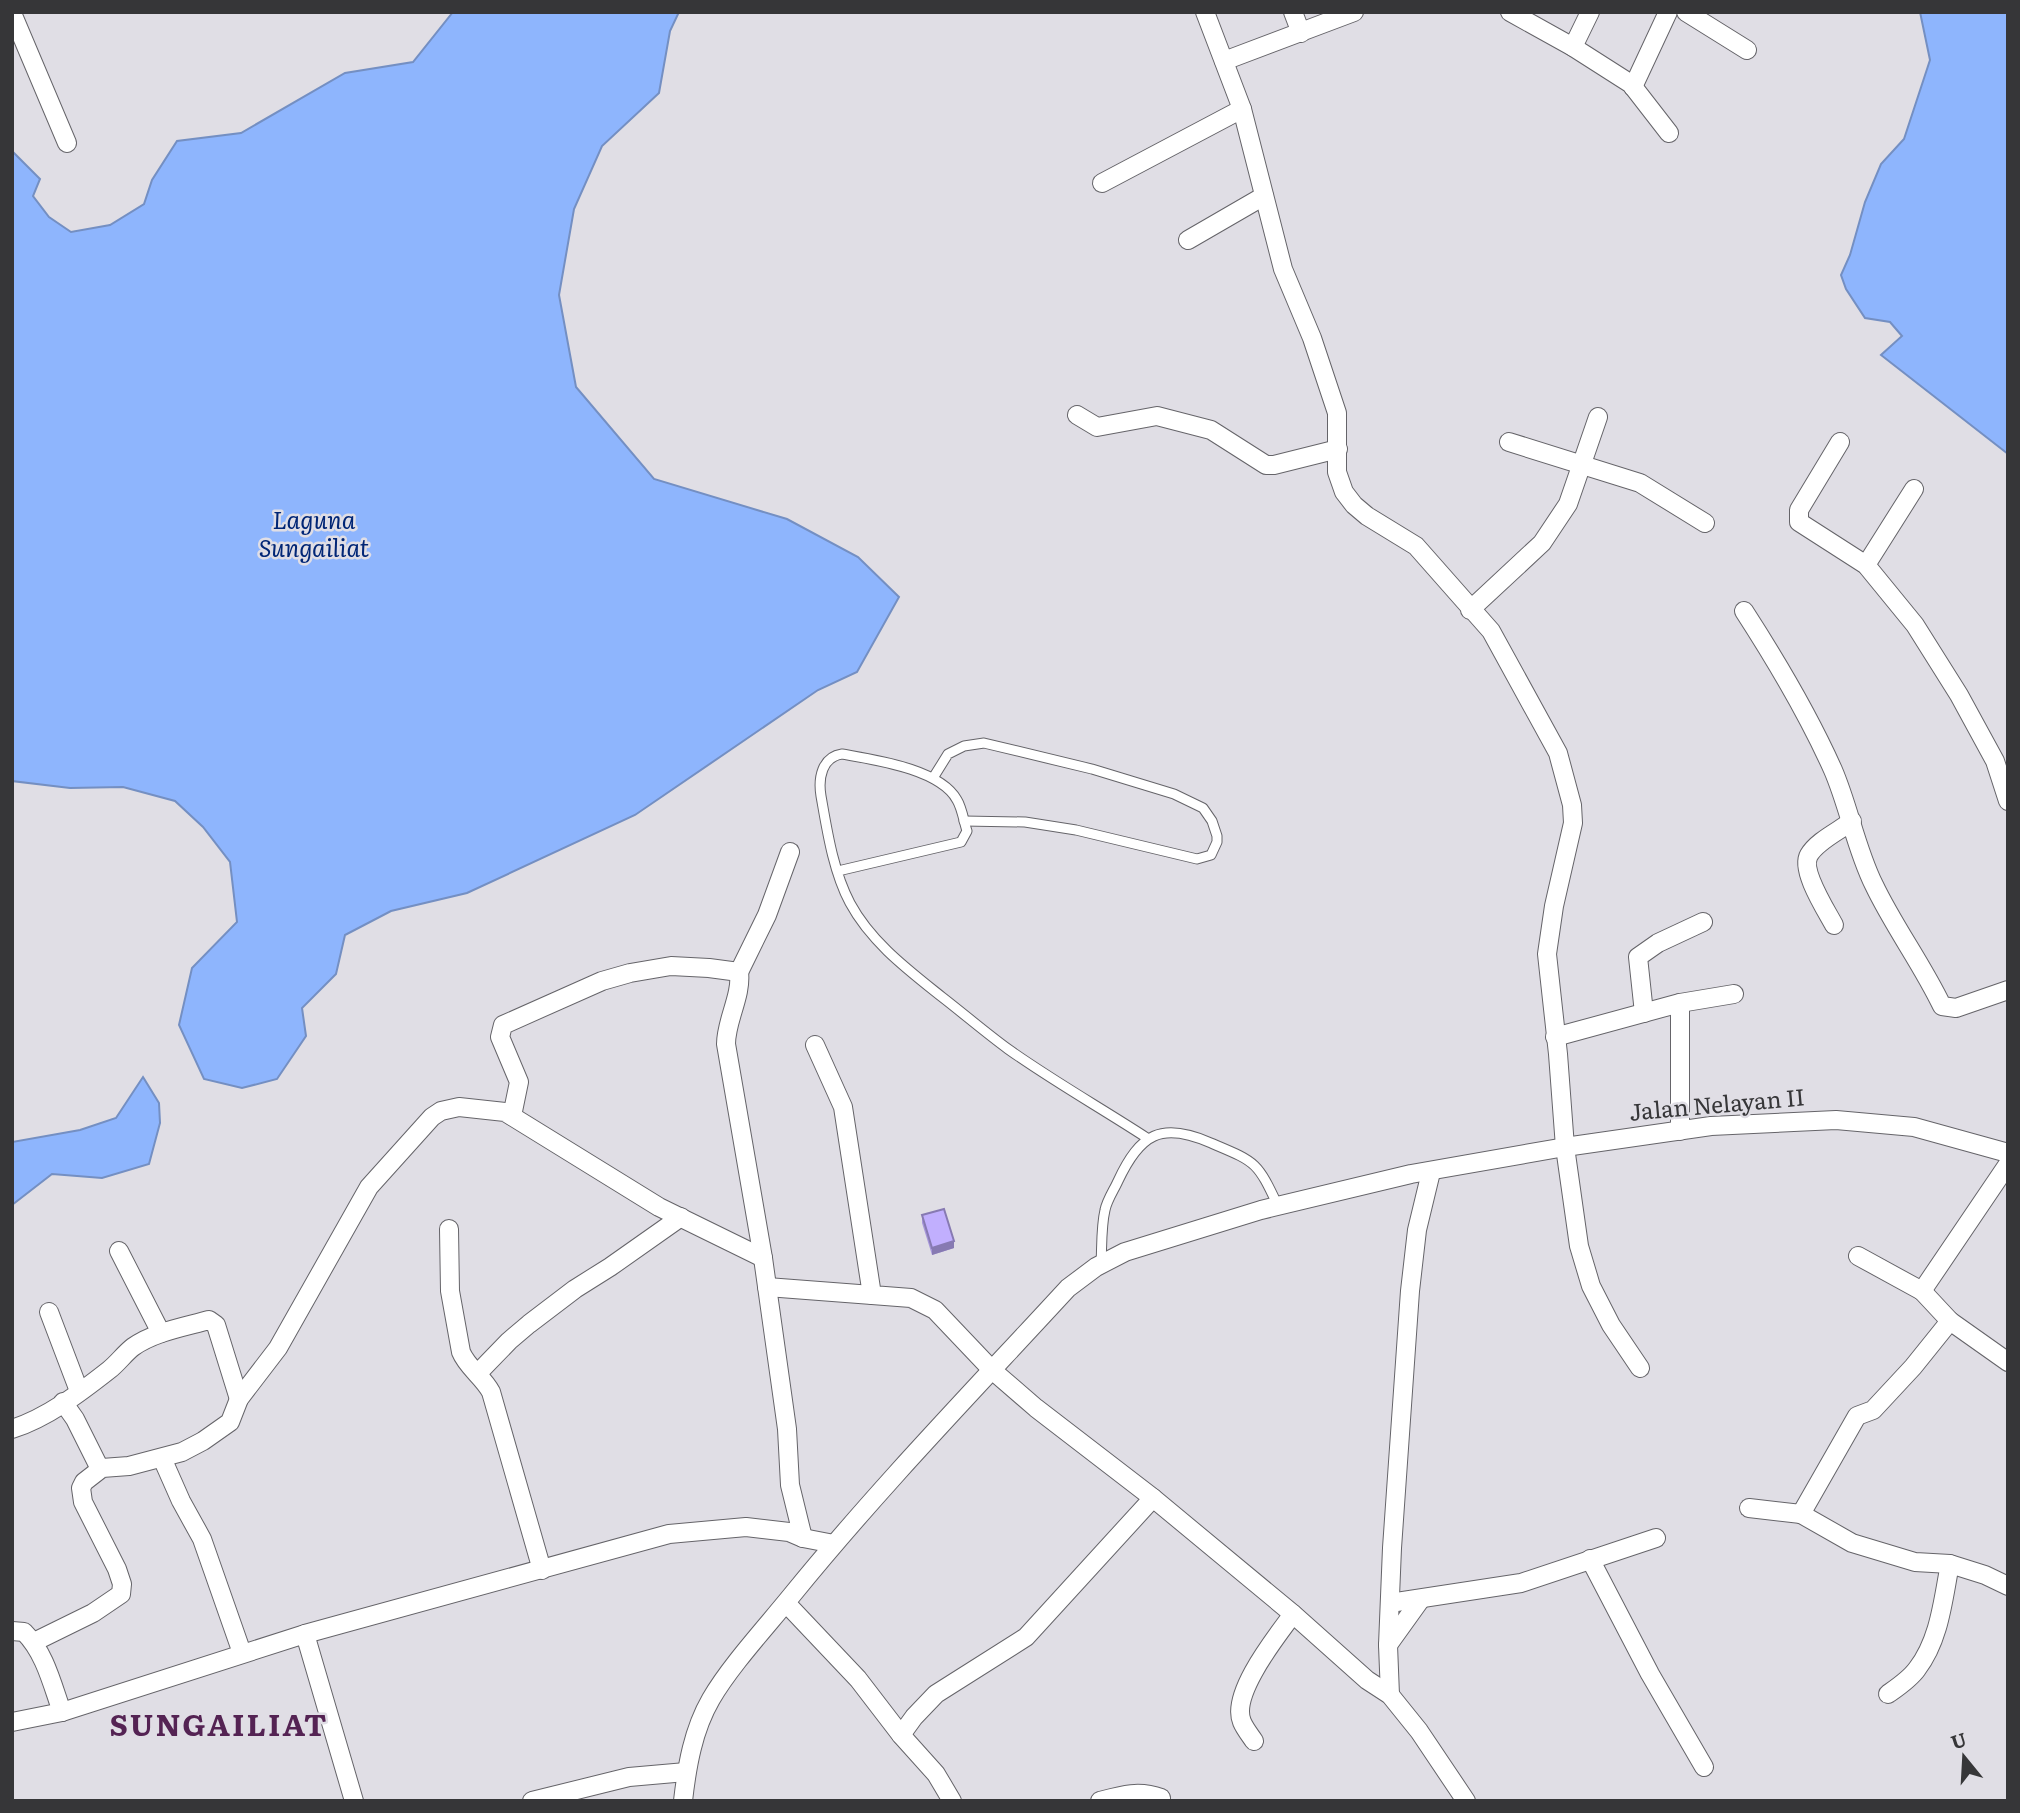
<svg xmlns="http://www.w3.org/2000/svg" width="2020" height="1813" font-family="Literata,serif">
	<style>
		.water { fill: #8eb5fd; stroke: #748fc2; stroke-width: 2 }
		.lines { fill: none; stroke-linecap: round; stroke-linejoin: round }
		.lane-casing { stroke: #656469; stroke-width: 11 }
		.street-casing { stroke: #656469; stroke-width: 20 }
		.lane { stroke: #fff; stroke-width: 9 }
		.street { stroke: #fff; stroke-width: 18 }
		.wall { fill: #a696da }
		.shaded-wall { fill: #877ab2 }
		.building { fill: #c1affe; stroke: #877ab2; stroke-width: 2 }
		.labels { text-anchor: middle; stroke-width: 5; stroke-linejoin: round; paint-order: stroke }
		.street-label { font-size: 23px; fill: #363638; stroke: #e0dee5 }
		.water-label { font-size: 24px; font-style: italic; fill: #012676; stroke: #e0dee5 }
		.district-label { font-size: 30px; font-weight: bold; letter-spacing: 2px; fill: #542353; stroke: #e0dee5 }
	</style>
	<rect width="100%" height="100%" fill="#e0dee5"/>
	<!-- water -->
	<g class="water">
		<path d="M 453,12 L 679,12 L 670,31 L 659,93 L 602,146 L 574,209 L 559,295 L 576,387 L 654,479 L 787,519 L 858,557 L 899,597 L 857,672 L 818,690 L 635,815 L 467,893 L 391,911 L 345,935 L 336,974 L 302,1008 L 306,1036 L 277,1079 L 242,1088 L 204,1079 L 179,1025 L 192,968 L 237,922 L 230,862 L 203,827 L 175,801 L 123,787 L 70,788 L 12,781 L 12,151 L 40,179 L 33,196 L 49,217 L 71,232 L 110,225 L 144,204 L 152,180 L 177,141 L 241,133 L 345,73 L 413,62 Z"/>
		<path d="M 1920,12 L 2008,12 L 2008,454 L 1881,355 L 1902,336 L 1890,322 L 1865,318 L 1846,289 L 1841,275 L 1850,255 L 1865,202 L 1881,164 L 1904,139 L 1930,60 Z"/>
		<path d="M 143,1077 L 159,1103 L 160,1123 L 149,1164 L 102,1178 L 52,1174 L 12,1205 L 12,1142 L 80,1130 L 116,1118 Z"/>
	</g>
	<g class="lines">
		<defs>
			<g id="lane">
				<path d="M 933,778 L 948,754 L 964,746 L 984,743 L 1092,769 L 1174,794 L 1203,808 L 1212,821 L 1217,836 L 1217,842 L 1211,855 L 1197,859 L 1076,830 L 1025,822 L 964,821"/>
				<path d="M 838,871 L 961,842 L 967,831 C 964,822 962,808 957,800 C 940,769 875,760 842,754 C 822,757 818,778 821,796 C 827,830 833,871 850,903 C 871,942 907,969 942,997 C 964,1014 986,1033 1008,1049 C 1053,1081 1101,1108 1147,1138"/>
				<path d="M 1101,1264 C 1102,1247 1101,1227 1105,1210 C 1107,1200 1114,1190 1118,1181 C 1140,1134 1161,1121 1211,1143 C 1256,1162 1257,1161 1278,1206"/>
			</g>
			<g id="street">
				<path d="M 1205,12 L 1242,109 L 1283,269 L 1312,338 L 1337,413 L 1337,472 L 1344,492 L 1354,505 L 1367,516 L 1416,546 L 1491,631 L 1558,753 L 1572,805 L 1573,823 L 1554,906 L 1547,954 L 1558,1054 L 1565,1147 L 1579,1246 L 1591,1286 L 1611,1325 L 1640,1368"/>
				<path d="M 1293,12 L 1301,33"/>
				<path d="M 1510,12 L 1573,47 L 1631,84 L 1669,133"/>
				<path d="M 1686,12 L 1747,50"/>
				<path d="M 12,13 L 67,143"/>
				<path d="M 1573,47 L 1590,12"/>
				<path d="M 1224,61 L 1354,12"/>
				<path d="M 1633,87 L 1668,12"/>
				<path d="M 1102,183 L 1242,109"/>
				<path d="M 1188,240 L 1264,196"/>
				<path d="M 1077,415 L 1097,427 L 1157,416 L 1211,430 L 1266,465 L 1274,465 L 1338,449"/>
				<path d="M 1509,442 L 1640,483 L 1705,523"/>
				<path d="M 1840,442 L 1799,510 L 1799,522 L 1866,565 L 1915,625 L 1959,695 L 1995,761 L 2008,801"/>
				<path d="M 1866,565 L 1914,489"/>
				<path d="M 1470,610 L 1542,543 L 1568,504 L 1598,417"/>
				<path d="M 1744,611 C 1777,662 1808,714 1833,770 C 1849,807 1856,849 1874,885 C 1894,927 1922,964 1942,1006 L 1956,1008 L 2008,990"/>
				<path d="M 1834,925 C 1826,910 1800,870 1809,855 C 1817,841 1839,831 1852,821"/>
				<path d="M 739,972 L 767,915 L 790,852"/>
				<path d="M 1644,1013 L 1638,957 L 1658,943 L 1703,922"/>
				<path d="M 1555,1037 L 1680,1003 L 1734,994"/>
				<path d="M 815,1045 L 843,1107 L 872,1295 L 911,1298 L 935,1310 L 992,1370 L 1036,1408 L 1153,1498 L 1293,1614 L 1367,1680 L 1390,1695 L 1419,1731 L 1466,1801"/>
				<path d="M 512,1116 L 519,1082 L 500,1037 L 503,1025 L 602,981 L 630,973 L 671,966 L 709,968 L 739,972 C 742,996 726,1020 726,1044 L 763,1258 L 787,1429 L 790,1485 L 803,1538"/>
				<path d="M 1680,1131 L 1680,1003"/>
				<path d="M 449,1229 L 450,1291 L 461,1352 C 467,1367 483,1377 491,1392 L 542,1570"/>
				<path d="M 119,1251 L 161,1333"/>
				<path d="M 1858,1256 L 1922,1291 L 2008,1164"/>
				<path d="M 767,1287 L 872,1295"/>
				<path d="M 1922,1291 L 1950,1321 L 1913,1367 L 1873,1410 L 1857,1416 L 1801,1514 L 1852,1543 L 1915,1562 L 1950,1564 L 1985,1575 L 2008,1586"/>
				<path d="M 49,1312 L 79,1391"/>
				<path d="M 1950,1321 L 2008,1362"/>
				<path d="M 478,1373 L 509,1341 L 529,1324 L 575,1289 L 610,1267 L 681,1217"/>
				<path d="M 63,1402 L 75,1419 L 98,1465 L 102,1468"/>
				<path d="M 12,1429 C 47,1418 81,1392 109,1370 C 118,1363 124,1354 133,1347 C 154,1332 184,1327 209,1320 L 216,1325 L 239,1399"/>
				<path d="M 162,1458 L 181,1501 L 202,1539 L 242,1653"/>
				<path d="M 1749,1508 L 1801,1514"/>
				<path d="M 1590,1559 L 1650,1674 L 1704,1767"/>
				<path d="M 786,1603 L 858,1679 L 901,1735 L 936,1774 L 952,1801"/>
				<path d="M 1390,1603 L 1521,1583 L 1656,1538"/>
				<path d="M 12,1631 L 24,1632 C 45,1653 52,1684 62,1712"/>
				<path d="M 305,1634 L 354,1801"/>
				<path d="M 34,1642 L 93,1613 L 121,1594 L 122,1584 L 117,1569 L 83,1502 L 81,1488 L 84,1482 L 102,1468 L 129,1466 L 182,1452 L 203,1441 L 230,1422 L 239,1399 L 278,1348 L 369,1187 L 432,1117 L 441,1111 L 459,1107 L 505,1112 L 659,1207 L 763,1258"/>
				<path d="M 1388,1645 L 1421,1599"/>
				<path d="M 1888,1694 C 1898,1687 1910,1679 1917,1669 C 1940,1639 1943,1599 1950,1564"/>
				<path d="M 1390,1695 L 1388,1645 L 1392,1548 L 1410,1291 L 1417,1230 L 1431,1172"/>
				<path d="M 12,1722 L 62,1712 L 305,1634 L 669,1534 L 746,1527 L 789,1532 L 803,1538 L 834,1544"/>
				<path d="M 901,1735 L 914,1717 L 936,1694 L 1026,1637 L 1153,1498"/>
				<path d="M 1254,1741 C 1250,1735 1245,1729 1242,1722 C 1230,1694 1277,1636 1293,1614"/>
				<path d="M 532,1801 L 629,1777 L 686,1772"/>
				<path d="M 683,1801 C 687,1766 693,1730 711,1699 C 730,1666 767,1626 792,1595 C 879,1488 975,1389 1068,1288 L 1096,1267 L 1125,1252 L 1261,1210 L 1411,1174 L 1565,1147 L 1711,1126 L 1836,1120 L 1914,1127 L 2008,1153"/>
				<path d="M 1100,1801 C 1122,1795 1139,1790 1161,1798"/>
			</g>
		</defs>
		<!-- lane casing -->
		<use href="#lane" class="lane-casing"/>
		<!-- street casing -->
		<use href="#street" class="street-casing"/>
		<!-- lane -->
		<use href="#lane" class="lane"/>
		<!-- street -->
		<use href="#street" class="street"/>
	</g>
	<!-- wall -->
	<path class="wall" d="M 922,1215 L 954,1248 L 932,1255 L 922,1223 Z"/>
	<!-- shaded-wall -->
	<path class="shaded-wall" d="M 954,1241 L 954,1248 L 932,1255 L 932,1248 Z"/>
	<!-- building -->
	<path class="building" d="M 944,1209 L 954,1241 L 932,1248 L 922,1215 Z"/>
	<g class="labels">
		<!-- street labels -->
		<g class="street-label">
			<text transform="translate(1717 1105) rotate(-5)" y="8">Jalan Nelayan II</text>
		</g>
		<!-- water labels -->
		<g class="water-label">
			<text x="314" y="529">Laguna<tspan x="314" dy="28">Sungailiat</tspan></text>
		</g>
		<!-- district labels -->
		<g class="district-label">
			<text x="219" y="1736">SUNGAILIAT</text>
		</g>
	</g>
	<!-- border -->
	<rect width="2020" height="1813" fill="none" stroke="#363638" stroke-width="28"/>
	<!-- north arrow -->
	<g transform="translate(1964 1757) rotate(342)" stroke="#e0dee5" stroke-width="5" paint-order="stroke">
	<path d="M0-5L12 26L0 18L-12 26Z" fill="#363638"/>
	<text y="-10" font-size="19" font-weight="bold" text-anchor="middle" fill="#363638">U</text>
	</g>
</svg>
